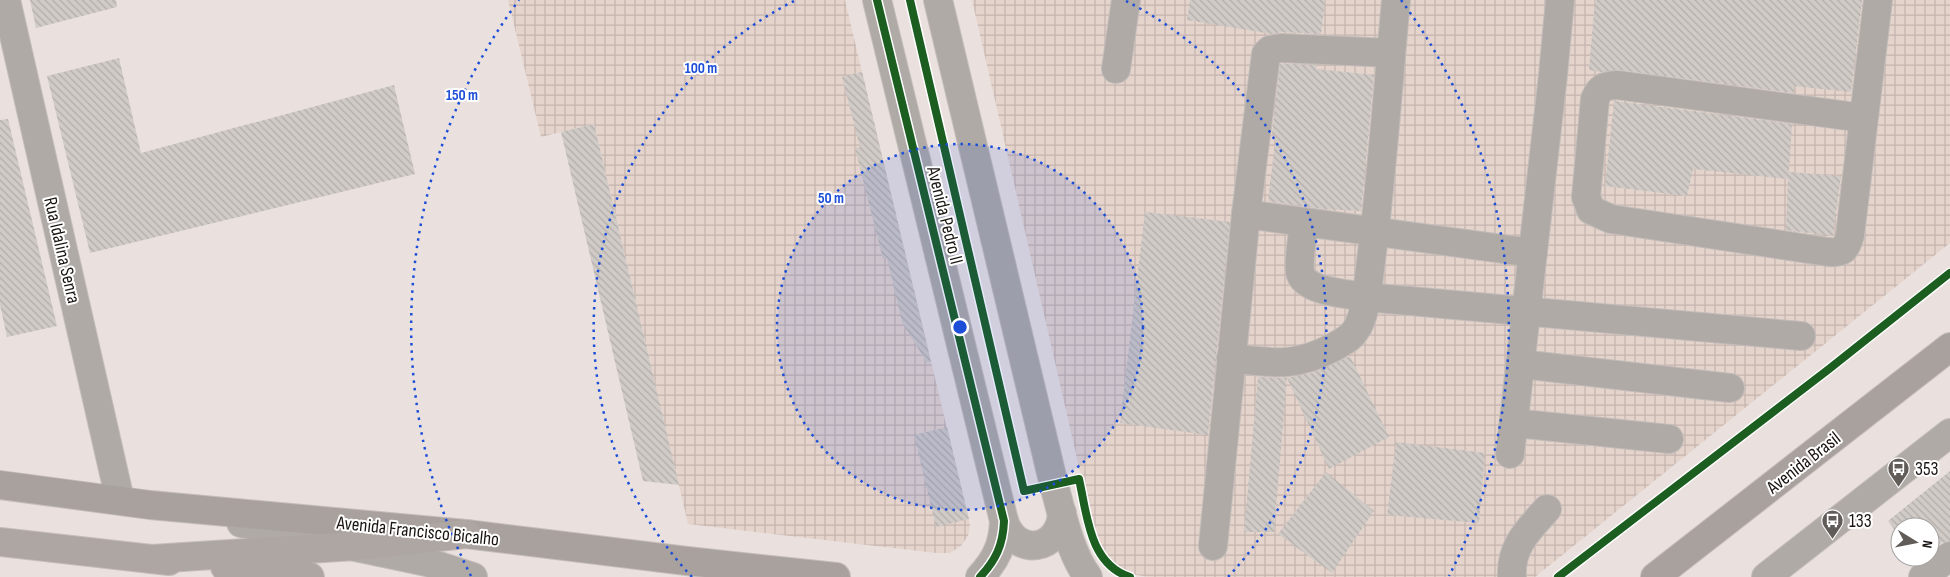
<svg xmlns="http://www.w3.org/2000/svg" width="1950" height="577" font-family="'Sofia Sans Condensed',sans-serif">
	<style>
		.industrial { fill: url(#industrial-grid) }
		.building { fill: url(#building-back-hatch) }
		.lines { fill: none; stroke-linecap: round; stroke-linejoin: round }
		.minor-casing { stroke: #c4bdba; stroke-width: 30 }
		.major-casing { stroke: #c4bdba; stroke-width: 30 }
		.highway-casing { stroke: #c4bdba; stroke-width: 30 }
		.minor { stroke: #afaaa6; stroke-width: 28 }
		.major { stroke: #a9a19d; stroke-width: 28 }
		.highway { stroke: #aea6a2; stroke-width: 28 }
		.cycleway-casing { stroke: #fff; stroke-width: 11 }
		.cycleway { stroke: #1b5e20; stroke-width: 8 }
		.ring { fill: none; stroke: #1d4ed8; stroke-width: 2.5; stroke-dasharray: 2.5 5 }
		.labels { text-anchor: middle; stroke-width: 4; stroke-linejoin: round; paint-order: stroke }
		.street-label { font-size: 19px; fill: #191411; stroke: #fff }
		.poi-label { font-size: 19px; fill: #191411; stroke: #fff; text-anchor: start }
		.centre { fill: #1d4ed8; stroke: #fff; stroke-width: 2.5 }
		.ring-label { font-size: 15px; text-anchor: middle; font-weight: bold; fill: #1d4ed8; stroke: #fff; stroke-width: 4; stroke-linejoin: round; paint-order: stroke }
	</style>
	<defs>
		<pattern id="industrial-grid" width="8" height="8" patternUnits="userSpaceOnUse" patternTransform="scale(1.25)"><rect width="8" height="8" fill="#e5d4cc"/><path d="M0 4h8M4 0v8" fill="none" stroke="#c4b5ae"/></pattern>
		<pattern id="building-back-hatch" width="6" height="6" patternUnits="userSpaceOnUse" patternTransform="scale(1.25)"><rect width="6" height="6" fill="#d1cbc7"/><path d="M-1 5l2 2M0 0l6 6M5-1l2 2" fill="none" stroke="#b3adaa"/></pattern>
	</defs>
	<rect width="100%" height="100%" fill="#eae1de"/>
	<!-- industrial -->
	<g class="industrial">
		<path d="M 508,0 L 845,0 L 970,525 L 968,536 L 961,546 L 950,553 L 936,553 L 688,524 L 594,124 L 541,137 Z"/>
		<path d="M 972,0 L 1950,0 L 1950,243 L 1535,577 L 1148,577 L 1131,574 L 1110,560 L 1095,537 Z"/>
	</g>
	<!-- building -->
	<g class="building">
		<path d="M 30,0 L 116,0 L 117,7 L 36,28 Z"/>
		<path d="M 1190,0 L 1325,0 L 1321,34 L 1282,32 L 1272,34 L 1187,20 Z"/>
		<path d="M 1595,0 L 1862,0 L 1851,92 L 1794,86 L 1794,93 L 1619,70 L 1601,72 L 1589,70 Z"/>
		<path d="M 119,58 L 141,153 L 394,85 L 415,174 L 90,253 L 47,76 Z"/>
		<path d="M 1280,64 L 1317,65 L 1316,69 L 1374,75 L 1361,211 L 1323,209 L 1268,201 L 1276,135 L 1272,134 Z"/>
		<path d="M 862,72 L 931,362 L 927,363 L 902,322 L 887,258 L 883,259 L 855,148 L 860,147 L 842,77 Z"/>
		<path d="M 1614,101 L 1792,124 L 1789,172 L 1841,176 L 1833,236 L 1786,230 L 1788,179 L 1693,169 L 1687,196 L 1605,186 Z"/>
		<path d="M 8,119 L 57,326 L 7,337 L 0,305 L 0,120 Z"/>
		<path d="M 594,124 L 679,485 L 643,481 L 561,132 Z"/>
		<path d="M 1145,212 L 1230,222 L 1208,435 L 1120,423 Z"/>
		<path d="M 1350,356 L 1389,437 L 1329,469 L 1287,378 L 1312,373 Z"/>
		<path d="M 1258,377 L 1287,378 L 1274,532 L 1244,532 Z"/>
		<path d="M 947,427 L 969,519 L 936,527 L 914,435 Z"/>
		<path d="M 1396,442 L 1485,453 L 1479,523 L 1387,515 Z"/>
		<path d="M 1950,471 L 1950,541 L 1941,543 L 1930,552 L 1930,527 L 1900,527 L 1900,537 L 1888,521 Z"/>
		<path d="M 1326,472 L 1374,511 L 1332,573 L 1278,534 Z"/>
	</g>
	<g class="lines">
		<defs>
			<g id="minor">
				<path d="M 6,0 L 120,500"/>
				<path d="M 877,0 L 1004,521 C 1003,545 996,560 980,577"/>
				<path d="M 938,0 L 1054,485 C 1062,514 1070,553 1088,577"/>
				<path d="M 1116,69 L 1126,0"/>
				<path d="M 1863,118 L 1617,85 C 1604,86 1600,87 1595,99 L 1586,197 L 1591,210 L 1611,219 L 1828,252 C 1843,253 1846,250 1850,235 L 1878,0"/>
				<path d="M 1246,214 L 1266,54 L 1270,50 L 1281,48 L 1391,53"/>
				<path d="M 1304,222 C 1303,237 1298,257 1300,272 C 1304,292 1349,294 1366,297 L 1801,336"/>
				<path d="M 1231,358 C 1273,363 1294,368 1334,347 C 1342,342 1350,339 1355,331 C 1367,316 1368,280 1371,261 C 1382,175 1388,87 1396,0"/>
				<path d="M 1521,364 L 1730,388"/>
				<path d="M 1514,423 L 1669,439"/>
				<path d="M 1510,454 L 1553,75 L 1560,0"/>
				<path d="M 1004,521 C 1016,558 1060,551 1062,513"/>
				<path d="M 241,523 L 427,562 L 473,577"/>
				<path d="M 1213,546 L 1246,214 L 1533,253"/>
				<path d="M 1512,577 C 1510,547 1528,530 1547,509"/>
				<path d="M 1766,577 L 1950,433"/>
				<path d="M 1923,577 L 1950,556"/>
			</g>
			<g id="major">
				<path d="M 0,485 L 150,505 L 466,534 L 687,561 L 836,577"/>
				<path d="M 1655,577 L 1950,347"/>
			</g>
			<g id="highway">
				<path d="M 0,542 L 169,561"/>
				<path d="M 152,559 L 355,546 L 466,534"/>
				<path d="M 225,567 L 310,577"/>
			</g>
		</defs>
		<!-- minor casing -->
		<use href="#minor" class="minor-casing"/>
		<!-- major casing -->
		<use href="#major" class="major-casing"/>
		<!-- highway casing -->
		<use href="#highway" class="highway-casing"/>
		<!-- minor -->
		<use href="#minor" class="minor"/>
		<!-- major -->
		<use href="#major" class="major"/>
		<!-- highway -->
		<use href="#highway" class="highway"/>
		<defs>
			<g id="cycleway">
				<path d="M 877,0 L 1004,521 C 1003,545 996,560 980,577"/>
				<path d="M 910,0 L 1024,491 L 1079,479 C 1087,514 1089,564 1130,577"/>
				<path d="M 1558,577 L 1829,369 L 1950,273"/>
			</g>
		</defs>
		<!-- cycleway casing -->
		<use href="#cycleway" class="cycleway-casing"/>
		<!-- cycleway -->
		<use href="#cycleway" class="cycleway"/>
	</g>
	<!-- distance rings -->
	<circle cx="960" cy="327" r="183" fill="#1d4ed8" fill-opacity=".12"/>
	<g class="ring">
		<circle cx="960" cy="327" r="183"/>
		<path d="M692 577A366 366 0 0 1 794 1M1126 1A366 366 0 0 1 1228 577"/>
		<path d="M471 576A549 549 0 0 1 519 0M1401 0A549 549 0 0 1 1449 576"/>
	</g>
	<!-- icons -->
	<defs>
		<symbol id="bus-pin" viewBox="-11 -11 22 30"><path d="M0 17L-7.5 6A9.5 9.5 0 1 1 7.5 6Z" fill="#625c59" stroke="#fff"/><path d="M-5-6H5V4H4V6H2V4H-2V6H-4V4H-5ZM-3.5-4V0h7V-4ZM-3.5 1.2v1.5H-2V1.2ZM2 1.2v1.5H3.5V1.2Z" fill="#fff"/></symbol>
	</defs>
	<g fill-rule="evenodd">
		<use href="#bus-pin" x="1886" y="456" width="25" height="34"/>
		<use href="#bus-pin" x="1820" y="508" width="25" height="34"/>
	</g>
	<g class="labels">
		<!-- street labels -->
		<g class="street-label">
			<text transform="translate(946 215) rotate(76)" y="7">Avenida Pedro II</text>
			<text transform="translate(63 250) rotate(77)" y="7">Rua Idalina Senra</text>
			<text transform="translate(1803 462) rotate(-38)" y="7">Avenida Brasil</text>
			<text transform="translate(418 530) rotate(6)" y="7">Avenida Francisco Bicalho</text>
		</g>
		<!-- poi labels -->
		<g class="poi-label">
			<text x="1915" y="475">353</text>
			<text x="1849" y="527">133</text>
		</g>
	</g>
	<circle cx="960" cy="327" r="8" class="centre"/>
	<g class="ring-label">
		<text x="701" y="73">100 m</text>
		<text x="462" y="100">150 m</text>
		<text x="831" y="203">50 m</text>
	</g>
	<!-- north arrow -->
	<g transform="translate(1915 542) rotate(100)"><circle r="24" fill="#ffffff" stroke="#a3a1a0"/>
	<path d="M0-4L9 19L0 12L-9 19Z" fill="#625c59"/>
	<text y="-8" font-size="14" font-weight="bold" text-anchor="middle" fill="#191411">N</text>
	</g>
</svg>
